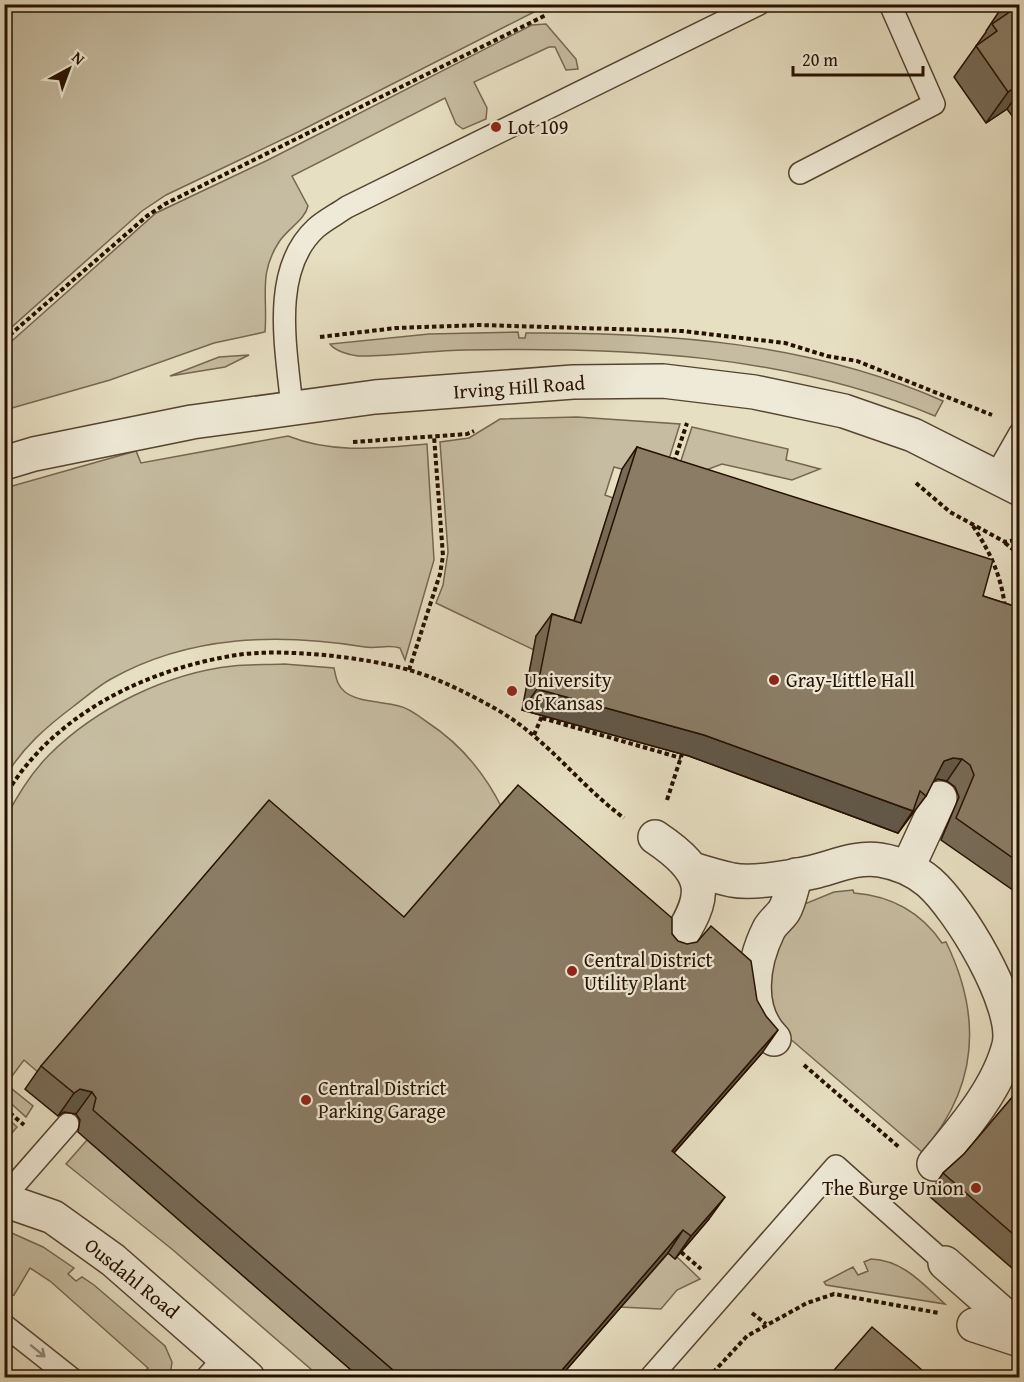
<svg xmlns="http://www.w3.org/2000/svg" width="1024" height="1382" font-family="'Gentium Book Plus',serif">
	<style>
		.green { fill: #c6bca1; stroke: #766651; stroke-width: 1.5 }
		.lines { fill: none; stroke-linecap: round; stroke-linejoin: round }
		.lane-casing { stroke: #564431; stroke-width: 24 }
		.street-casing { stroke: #564431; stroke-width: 36 }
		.path { stroke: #251001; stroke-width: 4; stroke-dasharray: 4.5 3; stroke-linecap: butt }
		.lane { stroke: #efead7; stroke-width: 21 }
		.street { stroke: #efead7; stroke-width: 33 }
		.wall { fill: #776b57; stroke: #251001; stroke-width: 1.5 }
		.shaded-wall { fill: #615747; stroke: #251001; stroke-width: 1.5 }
		.building { fill: #8a7c65; stroke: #251001; stroke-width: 1.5 }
		.oneway { stroke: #948877 }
		.poi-dot { fill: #8f2418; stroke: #efead7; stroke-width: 2 }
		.labels { text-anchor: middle; stroke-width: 4.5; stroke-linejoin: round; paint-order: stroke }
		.poi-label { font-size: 20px; fill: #251001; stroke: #efead7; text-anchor: start }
		.street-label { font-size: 20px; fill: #251001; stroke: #efead7 }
	</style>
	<rect width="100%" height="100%" fill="#e7dfc2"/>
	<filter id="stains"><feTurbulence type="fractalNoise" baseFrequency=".00333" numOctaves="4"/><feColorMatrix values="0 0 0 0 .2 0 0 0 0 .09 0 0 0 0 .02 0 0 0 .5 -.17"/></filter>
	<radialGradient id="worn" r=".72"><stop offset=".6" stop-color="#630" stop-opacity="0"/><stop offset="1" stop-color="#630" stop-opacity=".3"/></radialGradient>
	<!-- green -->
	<g class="green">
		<path d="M 527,5 L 534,12 L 298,132 L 166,195 L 142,211 L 5,333 L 5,5 Z"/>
		<path d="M 546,24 L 576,59 L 578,69 L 566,70 L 555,47 L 549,47 L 474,82 L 487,108 L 486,119 L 463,129 L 456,124 L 445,98 L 292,176 L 308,206 C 305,220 287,229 279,242 C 258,274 268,298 265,332 L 214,343 L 110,380 L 5,410 L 5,347 L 156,213 L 268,160 L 532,25 Z"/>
		<path d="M 518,332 L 519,338 L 525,338 L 526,333 C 667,332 812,343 943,401 L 935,416 C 786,354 627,347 467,350 C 432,350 392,357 358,356 C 349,355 335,351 330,344 L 429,334 Z"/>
		<path d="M 249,355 L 225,367 L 170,376 L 219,357 Z"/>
		<path d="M 577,417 L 680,424 L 669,459 L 646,476 L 614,467 L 605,495 L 613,498 L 566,645 L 536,636 L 534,650 L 436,603 L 443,585 L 448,552 L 440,442 L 469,438 L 500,419 Z"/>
		<path d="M 692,427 L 788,449 L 786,460 L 820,469 L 792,480 L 722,464 L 674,482 Z"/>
		<path d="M 288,436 C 333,454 379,448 427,444 L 434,560 L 405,660 L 400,648 C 387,644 378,649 365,647 C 278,633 189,635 111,679 C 98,686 86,697 74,706 C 46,727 23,747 5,777 L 5,488 L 136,451 L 141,463 Z"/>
		<path d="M 284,664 L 334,668 C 336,677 337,686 345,692 C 360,703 382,701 399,706 C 409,708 419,716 427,722 C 461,744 484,772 502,808 L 388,940 L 39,1073 L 24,1060 L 6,1084 L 33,1106 L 26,1117 L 5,1098 L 5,819 C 17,796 30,774 49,755 C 96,708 167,673 233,666 C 250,664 267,665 284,664 Z"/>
		<path d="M 853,890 L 854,893 C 892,896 921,912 942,943 L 946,942 C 983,1018 978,1088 922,1152 L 781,1031 L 785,1026 L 764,1007 L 761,970 L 802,905 L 834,892 Z"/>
		<path d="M 5,1116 L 17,1127 L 5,1141 Z"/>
		<path d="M 87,1140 L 360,1377 L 320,1377 L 173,1250 L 66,1164 Z"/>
		<path d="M 5,1230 L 43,1247 L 74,1268 L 68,1274 L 76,1281 L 82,1277 L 94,1285 L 165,1346 L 172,1362 L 170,1377 L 140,1377 L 148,1368 L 50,1281 L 30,1268 L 14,1295 L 5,1297 Z"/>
		<path d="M 668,1253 L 675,1259 L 677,1257 L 700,1279 L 677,1290 L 661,1309 L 620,1307 Z"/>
		<path d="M 871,1259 C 903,1260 923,1284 945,1304 L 826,1285 L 824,1282 L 853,1267 L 858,1275 L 868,1271 L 864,1262 Z"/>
	</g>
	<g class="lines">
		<defs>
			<g id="lane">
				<path d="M 800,173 L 934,104 L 890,4"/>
				<path d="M 292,408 C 287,352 269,271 316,228 C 325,220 337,214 347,207 L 759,4"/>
				<path d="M 996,475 L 1020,433"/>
				<path d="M 4,1197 L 68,1124"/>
				<path d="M 4,1325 L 71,1378"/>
				<path d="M 206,1378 L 225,1357"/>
				<path d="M 650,1378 L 836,1166 L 945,1263"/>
			</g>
			<g id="street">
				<path d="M 4,463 L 34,454 L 192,422 L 375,397 L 573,382 L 663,381 L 754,392 L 844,411 L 913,435 L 1020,489"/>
				<path d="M 655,837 C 710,874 709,895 673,948"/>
				<path d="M 908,867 L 940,798"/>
				<path d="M 692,869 C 705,873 718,877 732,880 C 753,884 792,877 813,872 C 834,867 857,856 880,860 C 898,863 915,870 929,882 C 959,908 1018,1005 1009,1045 C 998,1089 962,1130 934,1164"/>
				<path d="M 774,1039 C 745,1010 752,963 769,929 C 773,922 780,917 784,911 C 790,901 792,886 796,875"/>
				<path d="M 4,1200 L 53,1217 L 113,1260 L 248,1378"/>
				<path d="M 945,1263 L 1020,1329"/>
				<path d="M 974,1325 L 1020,1340"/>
			</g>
		</defs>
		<!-- lane casing -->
		<use href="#lane" class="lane-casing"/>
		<!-- street casing -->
		<use href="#street" class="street-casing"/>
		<!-- path -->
		<g class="path">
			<path d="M 320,337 L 396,328 L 480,325 L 682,331 L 785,343 L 827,356 L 857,361 L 992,415"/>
			<path d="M 4,340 L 147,216 L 165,204 L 546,15"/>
			<path d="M 353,442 L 467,434 L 474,431"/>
			<path d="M 674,462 L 687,423"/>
			<path d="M 916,483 L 950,512 L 1005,542 L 1020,539"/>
			<path d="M 973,526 C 990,552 1001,575 1005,607"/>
			<path d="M 1005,543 L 1020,555"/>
			<path d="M 409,670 L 440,574 L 443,556 L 434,436"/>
			<path d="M 542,718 L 681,758"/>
			<path d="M 534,735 L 542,716"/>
			<path d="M 4,798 C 51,715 146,669 237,655 C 282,648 365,657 409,670 C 438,678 469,694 496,709 C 547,738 578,784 624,818"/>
			<path d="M 667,800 L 682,754"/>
			<path d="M 804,1065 L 900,1148"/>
			<path d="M 4,1108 L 24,1125"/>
			<path d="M 681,1252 L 701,1269"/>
			<path d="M 752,1313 L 766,1324"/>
			<path d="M 708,1378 L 747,1336 L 807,1303 L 834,1294 L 939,1313"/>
		</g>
		<!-- lane -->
		<use href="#lane" class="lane"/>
		<!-- street -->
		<use href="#street" class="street"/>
	</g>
	<!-- wall -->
	<g class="wall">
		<path d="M 1004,4 L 1020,4 L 1020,112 L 1013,117 L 1007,109 L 986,123 L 954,77 L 986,32 L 986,31 Z"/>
		<path d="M 637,447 L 983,596 L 1020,608 L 1020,895 L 941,840 L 959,797 L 955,787 L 947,781 L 938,779 L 933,781 L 926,796 L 898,833 L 689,756 L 522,710 L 536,636 L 552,614 L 574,621 L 622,469 Z"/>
		<path d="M 404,917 L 672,934 L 762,1053 L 674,1153 L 709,1219 L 675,1259 L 668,1253 L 560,1377 L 359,1377 L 78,1132 L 80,1120 L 76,1114 L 64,1112 L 58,1116 L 25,1089 L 41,1066 Z"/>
		<path d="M 1020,1088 L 1020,1275 L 928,1195 L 943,1173 L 964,1154 Z"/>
	</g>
	<!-- shaded-wall -->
	<g class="shaded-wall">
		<path d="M 1020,84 L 1020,91 L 1007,109 L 986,123 L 1008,92 Z"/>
		<path d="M 1020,107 L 1020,112 L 1013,117 Z"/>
		<path d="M 537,689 L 704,735 L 913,811 L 898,833 L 689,756 L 522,710 Z"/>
		<path d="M 953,758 L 962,759 L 947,781 L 938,779 L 929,783 L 944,761 Z"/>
		<path d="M 778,1030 L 762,1053 L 656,1173 L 672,1151 Z"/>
		<path d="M 80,1089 L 92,1092 L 76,1114 L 64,1112 L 58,1116 L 74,1093 Z"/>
		<path d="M 725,1197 L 709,1219 L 675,1259 L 691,1236 Z"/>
		<path d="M 683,1230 L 668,1253 L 560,1377 L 556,1377 Z"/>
	</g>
	<!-- building -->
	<g class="building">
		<path d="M 1011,4 L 1020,4 L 1020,84 L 1008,92 L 976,46 L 997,31 L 992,24 L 1014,9 Z"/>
		<path d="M 637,447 L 993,560 L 983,596 L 1020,608 L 1020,863 L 956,818 L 974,775 L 970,765 L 962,759 L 953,758 L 944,761 L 926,796 L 920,791 L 913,811 L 704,735 L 537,689 L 552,614 L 581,623 Z"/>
		<path d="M 518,785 L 672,918 L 672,934 L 678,941 L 687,944 L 697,942 L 711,926 L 751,961 L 757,1000 L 766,1016 L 778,1030 L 672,1151 L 725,1197 L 691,1236 L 683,1230 L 556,1377 L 401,1377 L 93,1110 L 96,1098 L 92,1092 L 80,1089 L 74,1093 L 41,1066 L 269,800 L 404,917 Z"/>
		<path d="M 1020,1088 L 1020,1240 L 943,1173 L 964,1154 Z"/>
		<path d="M 872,1327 L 930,1377 L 828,1377 Z"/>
	</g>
	<!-- one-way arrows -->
	<defs><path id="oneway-shaft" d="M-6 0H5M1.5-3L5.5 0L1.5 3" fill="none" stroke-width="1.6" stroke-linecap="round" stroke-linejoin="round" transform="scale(1.5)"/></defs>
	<use class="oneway" href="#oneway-shaft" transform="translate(38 1351) rotate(39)"/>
	<!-- markers -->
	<g class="poi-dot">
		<circle cx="496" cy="127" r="6"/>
		<circle cx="774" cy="680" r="6"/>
		<circle cx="512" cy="691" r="6"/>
		<circle cx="572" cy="971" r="6"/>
		<circle cx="306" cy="1100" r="6"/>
		<circle cx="976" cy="1188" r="6"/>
	</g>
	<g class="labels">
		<!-- poi labels -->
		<g class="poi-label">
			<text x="508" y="134">Lot 109</text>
			<text x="524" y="687">University<tspan x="524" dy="23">of Kansas</tspan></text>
			<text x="786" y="687">Gray-Little Hall</text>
			<text x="584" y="967">Central District<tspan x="584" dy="23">Utility Plant</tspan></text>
			<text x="318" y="1095">Central District<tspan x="318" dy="23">Parking Garage</tspan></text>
			<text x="964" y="1195" text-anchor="end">The Burge Union</text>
		</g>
		<!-- street labels -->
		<g class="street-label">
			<text transform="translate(519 387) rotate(-4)" y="7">Irving Hill Road</text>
			<text transform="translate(132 1278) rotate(39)" y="7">Ousdahl Road</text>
		</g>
	</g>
	<!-- margin -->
	<rect width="1024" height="1382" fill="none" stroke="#e7dfc2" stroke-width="24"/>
	<rect x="6" y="6" width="1012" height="1370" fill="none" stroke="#251001" stroke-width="3"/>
	<rect x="12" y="12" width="1000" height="1358" fill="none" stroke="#251001" stroke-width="1.5"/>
	<!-- north arrow -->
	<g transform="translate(69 69) rotate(41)" stroke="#efead7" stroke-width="4.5" paint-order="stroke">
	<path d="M0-4.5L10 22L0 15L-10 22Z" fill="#251001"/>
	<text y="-9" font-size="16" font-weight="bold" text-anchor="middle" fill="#251001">N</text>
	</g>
	<!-- scale -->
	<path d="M793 66v9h130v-9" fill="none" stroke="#251001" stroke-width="3"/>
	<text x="802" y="66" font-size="18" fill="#251001" stroke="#efead7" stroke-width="4.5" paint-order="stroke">20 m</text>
	<rect width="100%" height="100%" filter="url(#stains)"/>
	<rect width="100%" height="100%" fill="url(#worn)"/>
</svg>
